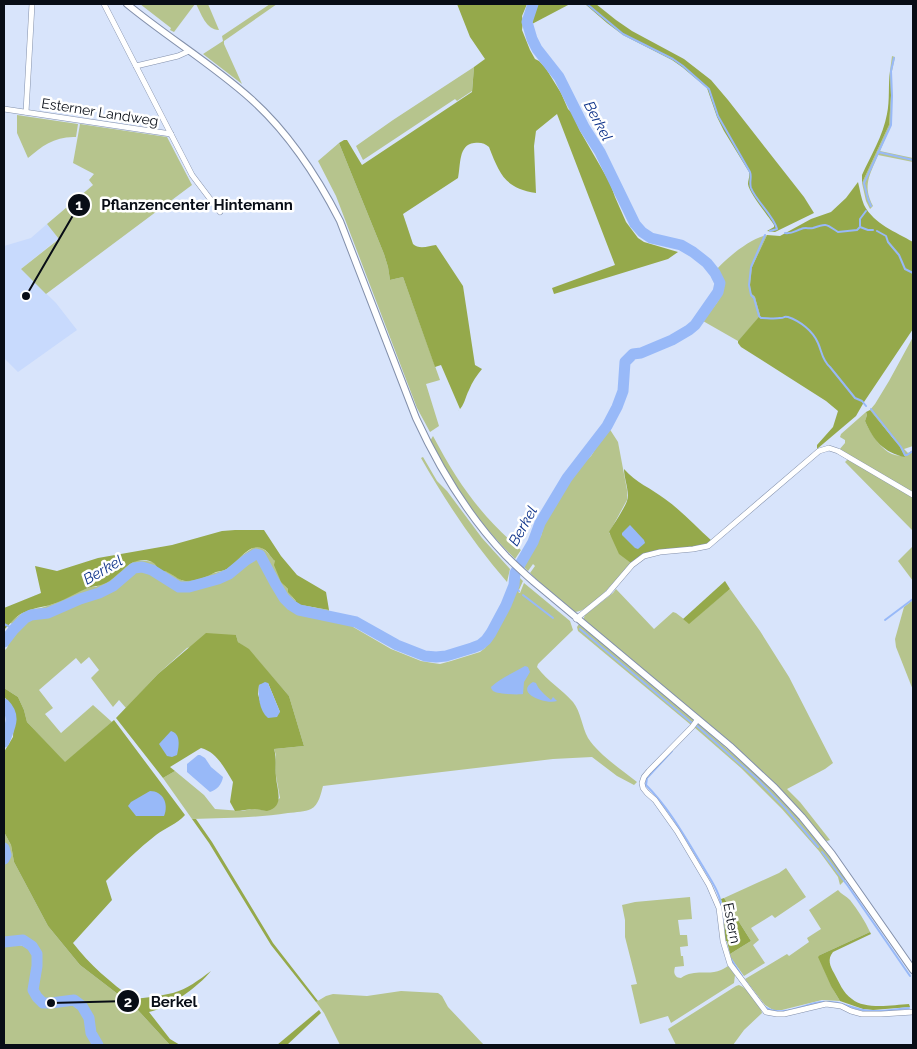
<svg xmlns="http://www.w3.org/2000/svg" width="917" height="1049" font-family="Raleway,sans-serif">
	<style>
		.built { fill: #c8dafd }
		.green { fill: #b6c48d }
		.forest { fill: #95a94b; fill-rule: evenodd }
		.water { fill: #98b9f8 }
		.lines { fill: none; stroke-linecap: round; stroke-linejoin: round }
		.stream { stroke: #98b9f8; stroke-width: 2 }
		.river { stroke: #98b9f8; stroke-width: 11 }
		.minor-casing { stroke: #8390ab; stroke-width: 6 }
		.tertiary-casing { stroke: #8390ab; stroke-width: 8 }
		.minor { stroke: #fff; stroke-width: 5 }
		.tertiary { stroke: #fff; stroke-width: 6 }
		.labels { text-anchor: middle; stroke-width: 5; stroke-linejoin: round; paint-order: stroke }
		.street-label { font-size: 14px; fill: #080d16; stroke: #fff }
		.water-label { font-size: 15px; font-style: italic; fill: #0d328a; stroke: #fff }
		.leader { fill: none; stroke: #080d16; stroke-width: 2 }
		.callout-dot { fill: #080d16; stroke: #fff; stroke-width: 2 }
		.mark-label { font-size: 15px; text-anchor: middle; font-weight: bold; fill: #fff }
		.callout-label { font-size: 15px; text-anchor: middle; font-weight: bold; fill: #080d16; stroke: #fff; stroke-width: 5; stroke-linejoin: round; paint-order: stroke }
	</style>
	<rect width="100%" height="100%" fill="#d8e4fb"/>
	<!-- built -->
	<path class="built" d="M 47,224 L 59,238 L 21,269 L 56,303 L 77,330 L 18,372 L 4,358 L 4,246 L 31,238 Z"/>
	<!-- green -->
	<g class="green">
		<path d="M 140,4 L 195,4 L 174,32 L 170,30 L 171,28 Z"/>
		<path d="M 196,4 L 208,4 L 219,30 C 206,30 201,13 196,4 Z"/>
		<path d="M 270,4 L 277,4 L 224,41 L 224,44 L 242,84 L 203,54 L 223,41 L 222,36 Z"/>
		<path d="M 892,56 L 895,57 L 892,71 L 891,125 L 880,151 L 913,158 L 913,162 L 878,155 C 870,175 862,185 873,206 L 870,209 L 866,201 L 862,183 L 889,125 L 891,95 L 890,71 Z"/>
		<path d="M 474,67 L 472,91 L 457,101 L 455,99 L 363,160 L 356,146 L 393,120 Z"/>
		<path d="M 17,115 L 78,124 L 76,137 C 55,136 42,146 28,158 L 17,133 Z"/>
		<path d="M 80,124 L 167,137 L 192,185 L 46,294 L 21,269 L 59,239 L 47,224 L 93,185 L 89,180 L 94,174 L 73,163 Z"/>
		<path d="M 339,143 L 384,254 L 388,267 L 390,280 L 403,277 L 440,380 L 426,384 L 439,426 L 430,432 L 417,408 L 336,196 L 318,161 Z"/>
		<path d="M 767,235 L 752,267 L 753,295 L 755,297 L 760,315 L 759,318 L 738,341 L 703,321 C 717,301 731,293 717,269 C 729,256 750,239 767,235 Z"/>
		<path d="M 913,337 L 913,446 L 904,449 L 908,453 L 913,450 L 913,493 L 839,450 L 845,443 L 845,440 L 840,437 L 841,434 L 866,412 L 867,415 L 865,421 C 869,431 879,446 888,452 C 893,455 899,456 904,456 L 893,438 L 870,410 L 875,404 L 889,381 Z"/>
		<path d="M 609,428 L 618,442 L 627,490 L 627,500 L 609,533 L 631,563 C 620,575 590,613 574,612 L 552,594 L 530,573 L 535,566 L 533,564 L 528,571 L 523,566 L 541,536 L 545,521 L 555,506 L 573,475 L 580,466 L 591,456 Z"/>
		<path d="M 433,436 C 458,483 480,515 521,550 L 515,559 C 492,536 470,510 453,482 C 445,469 438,455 430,441 Z"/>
		<path d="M 423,457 L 437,481 L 447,491 L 482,538 L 510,569 L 507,582 C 474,544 446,502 421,458 Z"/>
		<path d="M 848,459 L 900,490 L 913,497 L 913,531 L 845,462 Z"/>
		<path d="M 913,546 L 913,581 L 898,561 Z"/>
		<path d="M 254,547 C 265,546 268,554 275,561 C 277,571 280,582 288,589 C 295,608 312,607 329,610 L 329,614 C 319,612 307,611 298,607 C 281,599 271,569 262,554 L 256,551 L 248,555 L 231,570 L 223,575 L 191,586 L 177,584 L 149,566 L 142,565 L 135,566 L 128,570 L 111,585 L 99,591 L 84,595 L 47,611 L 31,614 L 24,616 L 15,625 L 10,623 L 14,619 L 27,610 L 41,608 L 56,603 L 77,592 L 91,587 L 96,587 L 135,561 L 147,561 L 154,562 L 157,564 L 158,570 L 168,572 L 183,581 L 226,570 L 237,559 Z"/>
		<path d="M 256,556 L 259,557 L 265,571 L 283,601 L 289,607 L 297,612 L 348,624 L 391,649 L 421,661 L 433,663 L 440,664 L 451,661 L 480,652 L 485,648 L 488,643 L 494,636 L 509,606 L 517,588 L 518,576 L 523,581 L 518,592 L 520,593 L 524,583 L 570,621 L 573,630 L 538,664 L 537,667 C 548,682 562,689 573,702 C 581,712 582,727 588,738 C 600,756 621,769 637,782 L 634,785 L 617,776 L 592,757 L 553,759 L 323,786 C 321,793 319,805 311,809 C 305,812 296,812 288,813 C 256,818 225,818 192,819 L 163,778 L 175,771 L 204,795 L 215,809 L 242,811 L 256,808 L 265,811 L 280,798 L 276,776 L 276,755 L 274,749 L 304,746 L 289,696 L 249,650 L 238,642 L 236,635 L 187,648 L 158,674 L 126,708 L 119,700 L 113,707 L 91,678 L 99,670 L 89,657 L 81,664 L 76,658 L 39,690 L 53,708 L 45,714 L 61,733 L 93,705 L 112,722 L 65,763 L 27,722 L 24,710 L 18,697 L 4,688 L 4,651 L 7,648 L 12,634 L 26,620 L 48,615 L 84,599 L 100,595 L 113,589 L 136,570 C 154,569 160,581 175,588 C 179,590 185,591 190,590 C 201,589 226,580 234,573 C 242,567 247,560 256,556 Z"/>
		<path d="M 616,589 L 654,629 L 673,612 L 676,613 L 689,623 L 730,589 L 760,631 L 789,677 L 833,763 L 825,769 L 787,789 L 800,802 L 830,840 L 827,841 L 824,840 L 794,804 L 764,773 L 737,749 L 583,620 L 585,615 L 613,593 Z"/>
		<path d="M 913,600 L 913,690 L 896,647 L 895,639 L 904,607 Z"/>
		<path d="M 579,624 L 693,719 L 693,722 L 691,725 L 578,631 L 577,627 Z"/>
		<path d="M 698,724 C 729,750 760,777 789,807 C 810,829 828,854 846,879 L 840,885 L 838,877 L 819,851 L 782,809 L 741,768 L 694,727 Z"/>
		<path d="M 4,832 L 11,845 L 14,862 L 48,926 L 80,965 L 136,1008 L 170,1045 L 102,1045 C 99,1039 96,1033 93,1027 C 89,1015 85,998 70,997 C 60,997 51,1002 42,1000 L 37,992 L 37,990 C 38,983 41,977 41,970 C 42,957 39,940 24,938 C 18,936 10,939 4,940 L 4,864 C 15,857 6,850 4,841 C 4,840 4,833 4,832 Z"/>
		<path d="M 786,868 L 806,897 L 775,918 L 772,915 L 751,928 L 759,940 L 753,945 L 765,963 L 744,976 L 731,958 L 730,954 L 751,941 L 724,898 L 779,873 Z"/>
		<path d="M 838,890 C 841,894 846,896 850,900 C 858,910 865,921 870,932 L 820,955 C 824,972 831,986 840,1001 L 822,1000 L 782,1010 L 773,1010 L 765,1005 L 745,979 L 787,954 L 789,956 L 809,942 L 807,938 L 821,929 L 809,910 Z"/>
		<path d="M 690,897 L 692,919 L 678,920 L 680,935 L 687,935 L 688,946 L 680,947 L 681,956 L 683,956 L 684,966 L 675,967 C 673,973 675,978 681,978 C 695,968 709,976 721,970 C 724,969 726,967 728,966 L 735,975 L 734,983 L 671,1023 L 668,1016 L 640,1024 L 631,985 L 637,984 L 625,937 L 625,920 L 622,905 L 635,902 Z"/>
		<path d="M 12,944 C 33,946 37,954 32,974 C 31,979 28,985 29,990 C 30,993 33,997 36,1000 C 39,1004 40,1006 45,1008 L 65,1003 L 75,1004 L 85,1017 L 88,1029 L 96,1045 L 4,1045 L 4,945 Z"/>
		<path d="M 739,985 C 749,989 755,1001 761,1009 L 762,1013 L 744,1030 L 733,1045 L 676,1045 L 668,1029 L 736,986 Z"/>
		<path d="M 401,991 L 438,993 L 442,996 L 448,1007 L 484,1045 L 340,1045 L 324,1013 L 316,1002 L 326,996 L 333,994 L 367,996 Z"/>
	</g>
	<!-- forest -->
	<g class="forest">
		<path d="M 457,4 L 527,4 L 522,16 L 523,22 L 522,30 L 530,50 L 535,59 L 539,61 L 545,67 L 561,93 L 568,109 L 572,113 L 580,131 L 610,183 L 615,197 L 626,222 L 638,238 L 644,242 L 678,252 L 668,259 L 554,294 L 552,288 L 615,265 L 557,114 L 536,131 L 534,146 L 536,193 C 505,188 500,175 489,147 C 485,143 480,142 474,143 C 458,145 461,165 458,178 L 403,214 L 413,244 C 419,250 429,246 436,245 L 463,286 L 475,365 L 482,369 C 477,375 472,382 469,390 C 465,397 465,405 458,411 L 460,409 L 441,365 L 435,367 L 403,277 L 390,280 L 388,267 L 384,254 L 339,143 L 344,140 L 347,140 L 362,165 L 472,92 L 474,67 L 485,59 L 470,37 Z"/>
		<path d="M 538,4 L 570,4 L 532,24 C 533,17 533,10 538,4 Z"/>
		<path d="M 585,4 L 596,4 L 616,20 L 632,31 L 684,59 L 711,80 L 728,100 L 804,197 L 814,213 L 775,232 L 767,231 L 774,227 L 774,225 C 769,217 749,193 748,184 C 748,180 750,177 749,172 L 724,131 L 717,117 L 707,88 L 682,67 L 672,60 L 623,35 L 607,23 Z"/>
		<path d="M 890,71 L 891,95 L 889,125 L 862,183 L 862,175 C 871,155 883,136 887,114 C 890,100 888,85 890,71 Z"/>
		<path d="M 858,182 C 860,190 861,198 864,205 C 874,224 896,232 913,242 L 913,329 L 864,402 L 856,416 L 817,449 L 817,445 L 833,427 L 838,411 L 826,401 L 741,347 L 738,343 L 738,341 L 758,318 L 760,315 L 756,301 L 755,297 L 751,293 L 750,285 L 752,267 L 767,235 L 780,236 L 811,219 L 831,212 L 846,198 Z"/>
		<path d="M 870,410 L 900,447 L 905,457 C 884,453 873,440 865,421 L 867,415 L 866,412 Z"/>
		<path d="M 624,469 C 636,483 651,488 665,499 C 682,511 696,527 712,541 L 708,545 L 643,554 L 631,563 L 619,554 L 609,532 C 614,524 624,509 627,501 C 630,492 624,479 624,469 Z"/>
		<path d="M 235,530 L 264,530 L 281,556 L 297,575 L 326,592 L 329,610 L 301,605 L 296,603 L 296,601 L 288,592 L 288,589 L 281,582 L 274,565 L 275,561 C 270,557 268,550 261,548 C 249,543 236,564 227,569 C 223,571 219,571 216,572 C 206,577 197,581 186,581 C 180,581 175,576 169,573 C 166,571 162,571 158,570 C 156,560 146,559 137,561 C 127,563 116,578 106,583 C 100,586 94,586 88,588 C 77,592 67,599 56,603 C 46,607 36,607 27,611 C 17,614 11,623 4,630 L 4,608 L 41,593 L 35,566 L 57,571 L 98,558 L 172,545 L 222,531 Z"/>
		<path d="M 725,581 L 730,589 L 689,624 L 683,619 Z"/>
		<path d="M 206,633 L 236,635 L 238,642 L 249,649 L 289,696 L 304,746 L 274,749 C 277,758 275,768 276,777 C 277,790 285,807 267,811 C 263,811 259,809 255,809 C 248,809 242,811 235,811 L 230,802 L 233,782 C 225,769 217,752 201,748 L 170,767 L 175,771 L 163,778 L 116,718 L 158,674 ZM 268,683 L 280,712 L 260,701 L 258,694 L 259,685 Z"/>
		<path d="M 4,688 L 18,697 L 24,710 L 27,722 L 65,762 L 114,720 L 185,815 C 177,824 165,828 156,835 C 138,849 122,865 106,881 L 112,900 L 73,943 C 90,965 110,982 133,999 C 146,998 160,996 173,993 C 187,989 199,980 211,971 C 198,987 169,1008 149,1012 L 170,1039 L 180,1045 L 170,1045 L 136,1008 L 80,965 L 48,926 L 14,862 L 11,845 L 4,832 L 4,752 L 13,737 L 14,717 L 11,707 L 4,696 Z"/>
		<path d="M 192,819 L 196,819 L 212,842 L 273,943 L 318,1001 L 316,1002 L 271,945 L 209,843 Z"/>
		<path d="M 724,898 L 751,941 L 730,954 L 727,941 L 725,941 L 724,911 L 721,899 Z"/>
		<path d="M 870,932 L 871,934 L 833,952 C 827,959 830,966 834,973 C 839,982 843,993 852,999 C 865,1010 893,1005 909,1004 L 910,1007 L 873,1010 L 863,1009 L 840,1001 L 831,986 L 818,957 L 820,955 Z"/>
		<path d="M 319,1010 L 321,1013 L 287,1045 L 277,1045 Z"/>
	</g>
	<!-- water -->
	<g class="water">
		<path d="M 630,525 L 644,540 L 645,543 L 638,549 L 635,548 L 622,535 L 622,533 Z"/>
		<path d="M 525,666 L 528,667 L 530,672 L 524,682 L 523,694 C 518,695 497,694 493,691 C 492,690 491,688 491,687 C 501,678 513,673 525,666 Z"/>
		<path d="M 265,682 L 268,683 L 280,712 L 277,717 L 268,718 C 259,711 258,695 259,685 Z"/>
		<path d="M 533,682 L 536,683 C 538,689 546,696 551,700 L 553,697 L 557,701 C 546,705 514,693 533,682 Z"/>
		<path d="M 171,731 C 181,734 179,746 177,755 L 172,757 L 167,756 L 159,744 Z"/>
		<path d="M 198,755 L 200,755 L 205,758 L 211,767 L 223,777 C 222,784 217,790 210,792 L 187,772 L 187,764 Z"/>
		<path d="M 150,791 C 163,791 169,804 164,816 L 136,816 L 128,806 L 131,802 Z"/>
	</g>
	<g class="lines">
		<!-- stream -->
		<g class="stream">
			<path d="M 564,4 L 566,4"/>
			<path d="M 587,4 L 623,34 L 673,59 L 683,66 L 709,89 L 718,116 L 750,172 C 752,177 749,182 751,188 C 756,201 774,216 777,229 L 770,231"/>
			<path d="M 878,152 L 913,160"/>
			<path d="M 871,206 L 868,199 L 864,183 L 891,125 L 892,96 L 891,71 L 894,58"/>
			<path d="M 860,226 L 860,219 L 866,211"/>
			<path d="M 877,231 L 886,236 L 888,242 L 899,255 L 905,269 L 913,273"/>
			<path d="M 785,233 C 792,234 795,231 801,229 C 805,227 809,229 813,228 C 827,223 826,224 838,232 L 857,230 L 860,227 L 868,230 L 873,230"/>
			<path d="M 765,235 L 751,267 L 749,285 L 751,295 L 754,298 L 759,316 L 761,318 C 767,318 774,319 780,318 C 786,318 782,316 788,317 C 800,321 813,331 818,343 C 822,352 822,360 830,367 L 855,398 L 862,401 L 866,406"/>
			<path d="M 871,409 L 901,447 L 905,455 L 907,455 L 913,451"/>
			<path d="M 513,586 L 519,591"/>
			<path d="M 523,595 L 553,618"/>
			<path d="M 885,620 L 913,599"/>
			<path d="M 4,624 L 14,629"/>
			<path d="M 580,629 L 692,723"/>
			<path d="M 697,726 L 757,779 L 786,809 L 818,847"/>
			<path d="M 672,751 L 647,778 L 646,785 C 669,808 685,837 702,865 C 710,879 721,893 722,910"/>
			<path d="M 822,852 L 848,886 L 910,976"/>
			<path d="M 731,959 L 742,976"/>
			<path d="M 765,1007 C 782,1018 804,1004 821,1002 C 837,1000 848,1007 863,1010 C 878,1013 894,1009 909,1008"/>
		</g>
		<!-- river -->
		<g class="river">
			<path d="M 4,642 L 14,629 L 25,618 L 31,615 L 48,613 L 80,599 L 99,593 L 113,586 L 134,568 L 142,567 L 152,570 L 179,587 L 189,587 L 218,579 L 229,574 L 246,560 L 256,554 L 260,555 L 275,583 L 284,598 L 291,605 L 299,610 L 356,622 L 397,645 L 425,656 L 436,657 L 446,656 L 472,648 L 480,645 L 486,640 L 491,633 L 506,605 L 514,585 L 515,573 L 533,542 L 540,523 L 567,478 L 607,426 L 617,407 L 623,391 L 625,362 L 633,354 L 641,353 L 672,340 L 689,330 L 695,325 L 718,292 L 720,283 L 715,273 L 707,263 L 693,252 L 681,245 L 651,238 L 642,232 L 635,224 L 600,152 L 584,127 L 559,77 L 537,49 L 532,39 L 527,22 L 533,4"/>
			<path d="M 4,704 C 17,717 9,728 4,742"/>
			<path d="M 4,848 L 6,855 L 4,859"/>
			<path d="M 4,942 L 23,940 L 32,946 L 37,954 L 37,966 L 33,990 L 37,997 L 43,1003 L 51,1003 L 74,1000 L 82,1006 L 89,1018 L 91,1033 L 98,1045"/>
		</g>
		<defs>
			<g id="minor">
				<path d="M 104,4 L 192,175 L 220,212"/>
				<path d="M 136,66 L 178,56 L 189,51"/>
				<path d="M 4,109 L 171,134"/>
				<path d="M 26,112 L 32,4"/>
				<path d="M 576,619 L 608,593 L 632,565 L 644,556 L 660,552 L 693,549 L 708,546 L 819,451 L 829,448 L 838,451 L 913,495"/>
				<path d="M 698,719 L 692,727 L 649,771 L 644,777 L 642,783 L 643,788 L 647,793 L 655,800 L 677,831 L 709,885 L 719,908 L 723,941 L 730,964 L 766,1012 L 777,1014 L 784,1014 L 826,1004 L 841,1006 L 851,1011 L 862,1014 L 881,1014 L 913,1012"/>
			</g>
			<path id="tertiary" d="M 127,4 C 167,37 212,64 251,99 C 289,133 317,176 340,221 L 416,418 C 439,468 468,516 506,556 C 515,565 525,574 534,582 L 730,746 L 775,788 L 802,817 L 832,854 L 913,970"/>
		</defs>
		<!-- minor casing -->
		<use href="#minor" class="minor-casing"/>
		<!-- tertiary casing -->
		<use href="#tertiary" class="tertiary-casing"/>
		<!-- minor -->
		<use href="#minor" class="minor"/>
		<!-- tertiary -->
		<use href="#tertiary" class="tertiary"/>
	</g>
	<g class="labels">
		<!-- street labels -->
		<g class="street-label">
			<text transform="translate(100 112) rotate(9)" y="5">Esterner Landweg</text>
			<text transform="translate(732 923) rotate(79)" y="5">Estern</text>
		</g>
		<!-- water labels -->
		<g class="water-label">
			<text transform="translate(598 121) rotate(62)" y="5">Berkel</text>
			<text transform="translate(523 526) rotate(-61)" y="5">Berkel</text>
			<text transform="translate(103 570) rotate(-30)" y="5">Berkel</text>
		</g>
	</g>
	<!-- callouts -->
	<path class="leader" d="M26 296L79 205M51 1003L128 1001"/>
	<g class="callout-dot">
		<circle cx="26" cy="296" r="5"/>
		<circle cx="51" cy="1003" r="5"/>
		<circle cx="79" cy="205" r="12"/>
		<circle cx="128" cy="1001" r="12"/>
	</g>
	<g class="mark-label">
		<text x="79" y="210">1</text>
		<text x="128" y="1007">2</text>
	</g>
	<g class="callout-label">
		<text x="197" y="210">Pflanzencenter Hintemann</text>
		<text x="174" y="1007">Berkel</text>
	</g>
	<!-- border -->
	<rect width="917" height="1049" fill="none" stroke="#080d16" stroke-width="10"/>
</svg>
